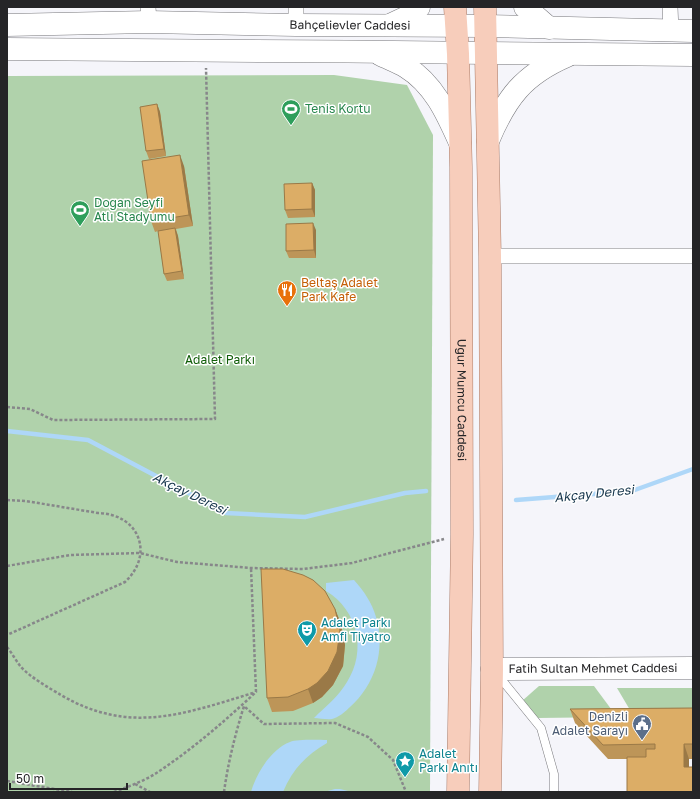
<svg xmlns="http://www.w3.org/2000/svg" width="700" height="799" font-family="'Golos Text',sans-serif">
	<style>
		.green { fill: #b0d2ab }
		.water { fill: #aed7f8 }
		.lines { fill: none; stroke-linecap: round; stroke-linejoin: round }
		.stream { stroke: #aed7f8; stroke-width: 4.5 }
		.lane-casing { stroke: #79797d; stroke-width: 9 }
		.street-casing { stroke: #79797d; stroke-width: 16 }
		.secondary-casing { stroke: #79797d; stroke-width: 23 }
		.primary-casing { stroke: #aa7c69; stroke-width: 23 }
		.path { stroke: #87878a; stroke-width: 2.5; stroke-dasharray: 3 2; stroke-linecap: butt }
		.lane { stroke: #fff; stroke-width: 8 }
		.street { stroke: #fff; stroke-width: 15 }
		.secondary { stroke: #fff; stroke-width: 22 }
		.primary { stroke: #f7cdbb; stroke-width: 22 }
		.wall { fill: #bd9558 }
		.shaded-wall { fill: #9a7947 }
		.building { fill: #dcad66; stroke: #9a7947 }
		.labels { text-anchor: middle; stroke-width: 3; stroke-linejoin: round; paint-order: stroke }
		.street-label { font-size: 12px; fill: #252527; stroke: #fff }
		.leisure-label { font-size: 12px; fill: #27864d; stroke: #fff; text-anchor: start }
		.food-label { font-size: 12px; fill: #c56008; stroke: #fff; text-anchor: start }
		.park-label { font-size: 12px; fill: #115e09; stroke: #fff }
		.culture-label { font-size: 12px; fill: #0d838f; stroke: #fff; text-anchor: start }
		.service-label { font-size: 12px; fill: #4e5e75; stroke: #fff; text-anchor: end }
		.water-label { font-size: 13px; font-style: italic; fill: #18374d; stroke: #fff }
	</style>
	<rect width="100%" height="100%" fill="#f5f5fa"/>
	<!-- green -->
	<g class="green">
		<path d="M 334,75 L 407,85 L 433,135 L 430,792 L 7,792 L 7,76 Z"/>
		<path d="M 539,686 L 594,686 L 617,717 L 538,718 L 522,701 Z"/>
		<path d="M 617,688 L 693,688 L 693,710 L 630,710 Z"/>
	</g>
	<!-- water -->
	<g class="water">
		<path d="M 354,580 C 364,591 372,603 376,617 C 386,650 375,685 350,707 C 346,711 338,718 332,719 C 327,720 319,718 314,718 C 325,707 339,696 347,682 C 367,651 358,610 326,591 L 326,583 Z"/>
		<path d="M 327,740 L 327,743 C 306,755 292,770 283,792 L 251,792 C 256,774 271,749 290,742 C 297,739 319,740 327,740 Z"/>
		<path d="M 335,789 L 340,789 L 352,792 L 324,792 Z"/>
	</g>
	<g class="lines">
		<!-- stream -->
		<g class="stream">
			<path d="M 7,431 L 88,440 L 226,513 L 305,517 L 405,493 L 426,491"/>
			<path d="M 516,500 L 632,491 L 693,469"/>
		</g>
		<defs>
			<path id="lane" d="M 497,674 L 541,728 L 554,774 L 554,792"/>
			<g id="street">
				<path d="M 148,7 L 149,22"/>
				<path d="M 296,7 L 296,25"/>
				<path d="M 670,7 L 671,31"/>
				<path d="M 490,256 L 693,256"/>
			</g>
			<g id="secondary">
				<path d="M 525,7 L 549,28"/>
				<path id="s1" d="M 7,25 L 149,22 L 296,25 L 486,26 L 693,31"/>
				<path d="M 390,25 L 407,17 L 419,7"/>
				<path d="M 7,49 C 236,50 464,53 693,55"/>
				<path d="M 381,55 C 389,59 398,62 406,67 C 434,84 447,114 460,143"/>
				<path d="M 488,141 C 506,98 523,75 567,56"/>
				<path id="s2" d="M 492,669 L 693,668"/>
			</g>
			<g id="primary">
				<path id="s3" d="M 455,7 L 458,54 L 461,167 L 462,534 L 458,792"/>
				<path d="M 485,7 L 490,256 L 492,669 L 490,792"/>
			</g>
		</defs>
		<!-- lane casing -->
		<use href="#lane" class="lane-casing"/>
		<!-- street casing -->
		<use href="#street" class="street-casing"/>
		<!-- secondary casing -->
		<use href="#secondary" class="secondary-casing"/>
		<!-- primary casing -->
		<use href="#primary" class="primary-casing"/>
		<!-- path -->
		<g class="path">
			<path d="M 7,407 L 30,409 L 53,420 L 215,419 L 206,68"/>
			<path d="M 7,500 L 26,501 L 98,513 C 139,514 155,554 125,582 L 7,635"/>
			<path d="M 7,566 L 70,555 L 140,553 L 177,562 L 251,568 L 303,569 L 352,563 L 444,539"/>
			<path d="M 7,647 C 12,653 16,661 21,667 C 30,677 49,688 61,695 C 129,735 184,714 253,693"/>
			<path d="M 7,781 L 72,792"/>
			<path d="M 135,784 L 150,792"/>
			<path d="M 114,792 C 130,786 147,780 161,770 C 195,747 226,720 256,692 L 251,568"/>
			<path d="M 224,792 C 228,763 235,735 244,706 L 264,724 L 335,723 L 368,737 L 393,760 L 406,792"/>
		</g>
		<!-- lane -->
		<use href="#lane" class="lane"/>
		<!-- street -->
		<use href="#street" class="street"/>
		<!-- secondary -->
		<use href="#secondary" class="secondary"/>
		<!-- primary -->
		<use href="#primary" class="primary"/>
	</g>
	<!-- wall -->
	<g class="wall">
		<path d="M 157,104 L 160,112 L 166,156 L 149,159 L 146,151 Z"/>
		<path d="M 184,166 L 193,226 L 176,229 L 178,236 L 184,279 L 167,281 L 164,274 L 158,231 L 155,232 L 151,221 Z"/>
		<path d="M 312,183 L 315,190 L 315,217 L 288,218 L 285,210 Z"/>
		<path d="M 316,230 L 316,258 L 289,258 L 286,251 Z"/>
		<path d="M 335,609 L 341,624 L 345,645 L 343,666 L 333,685 L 322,697 L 313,703 L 293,711 L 272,712 L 267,698 Z"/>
		<path d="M 693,708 L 693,759 L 689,759 L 689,767 L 693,792 L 627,759 L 608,759 L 575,723 L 570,709 Z"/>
	</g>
	<!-- shaded-wall -->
	<g class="shaded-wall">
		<path d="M 157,104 L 160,112 L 166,156 L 164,149 Z"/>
		<path d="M 180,155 L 184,166 L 193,226 L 189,215 Z"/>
		<path d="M 312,183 L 315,190 L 315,217 L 312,209 Z"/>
		<path d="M 313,223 L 316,230 L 316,258 L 314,250 Z"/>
		<path d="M 175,228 L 178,236 L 184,279 L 182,271 Z"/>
		<path d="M 335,609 L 341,624 L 345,645 L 343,666 L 333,685 L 322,697 L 313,703 L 308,689 Z"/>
		<path d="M 684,744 L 689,759 L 689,782 L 684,767 Z"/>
	</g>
	<!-- building -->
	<g class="building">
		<path d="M 157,104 L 164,149 L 146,151 L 140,107 Z"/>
		<path d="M 180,155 L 189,215 L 151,221 L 142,161 Z"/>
		<path d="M 312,183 L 312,209 L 285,210 L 284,184 Z"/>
		<path d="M 313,223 L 314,250 L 286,251 L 286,224 Z"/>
		<path d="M 175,228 L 182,271 L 164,274 L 158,231 Z"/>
		<path d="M 261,569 L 283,569 L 303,575 L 313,580 L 325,591 L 335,609 L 340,630 L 337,652 L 328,671 L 317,683 L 308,689 L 288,697 L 267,698 Z"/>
		<path d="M 693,708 L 693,744 L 684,744 L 684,767 L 693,767 L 693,792 L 627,792 L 627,757 L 646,757 L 646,749 L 655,749 L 655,744 L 603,745 L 570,709 Z"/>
	</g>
	<!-- icons -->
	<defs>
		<symbol id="stadium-pin" viewBox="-11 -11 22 30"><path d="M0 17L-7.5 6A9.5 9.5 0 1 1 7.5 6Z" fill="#2e9e5b" stroke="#fff"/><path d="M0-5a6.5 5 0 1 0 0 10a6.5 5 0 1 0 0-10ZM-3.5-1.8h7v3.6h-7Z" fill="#fff"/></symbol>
		<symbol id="restaurant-pin" viewBox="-11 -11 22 30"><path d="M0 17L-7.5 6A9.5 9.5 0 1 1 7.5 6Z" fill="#e8710a" stroke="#fff"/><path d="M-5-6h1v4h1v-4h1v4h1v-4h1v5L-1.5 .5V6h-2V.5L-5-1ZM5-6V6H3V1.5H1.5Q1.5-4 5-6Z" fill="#fff"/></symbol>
		<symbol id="theatre-pin" viewBox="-11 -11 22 30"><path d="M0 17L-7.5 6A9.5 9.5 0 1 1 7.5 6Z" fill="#0f9aa8" stroke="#fff"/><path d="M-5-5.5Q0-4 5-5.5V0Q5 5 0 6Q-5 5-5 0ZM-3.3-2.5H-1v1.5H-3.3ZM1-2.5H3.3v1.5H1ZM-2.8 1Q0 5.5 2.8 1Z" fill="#fff"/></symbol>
		<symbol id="civic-pin" viewBox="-11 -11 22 30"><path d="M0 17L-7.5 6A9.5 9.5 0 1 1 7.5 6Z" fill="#5c6f8a" stroke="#fff"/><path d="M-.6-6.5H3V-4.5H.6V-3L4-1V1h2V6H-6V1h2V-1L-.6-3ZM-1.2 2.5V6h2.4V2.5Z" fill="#fff"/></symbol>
		<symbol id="sight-pin" viewBox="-11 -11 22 30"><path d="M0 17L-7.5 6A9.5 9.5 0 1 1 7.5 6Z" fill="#0f9aa8" stroke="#fff"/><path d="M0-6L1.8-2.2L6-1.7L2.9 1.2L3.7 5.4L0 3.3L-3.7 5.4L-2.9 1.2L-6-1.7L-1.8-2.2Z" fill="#fff"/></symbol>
	</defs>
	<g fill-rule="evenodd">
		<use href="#stadium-pin" x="280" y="98" width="22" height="30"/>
		<use href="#stadium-pin" x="69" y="199" width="22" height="30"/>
		<use href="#restaurant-pin" x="276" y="279" width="22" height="30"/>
		<use href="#theatre-pin" x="296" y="619" width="22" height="30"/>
		<use href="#civic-pin" x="631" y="713" width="22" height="30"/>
		<use href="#sight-pin" x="394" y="750" width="22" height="30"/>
	</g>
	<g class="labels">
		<!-- street labels -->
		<g class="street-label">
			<text dy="4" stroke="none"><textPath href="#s1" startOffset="343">Bahçelievler Caddesi</textPath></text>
			<text dy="4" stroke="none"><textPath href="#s3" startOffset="393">Uğur Mumcu Caddesi</textPath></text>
			<text dy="4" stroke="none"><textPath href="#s2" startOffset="101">Fatih Sultan Mehmet Caddesi</textPath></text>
		</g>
		<!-- leisure labels -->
		<g class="leisure-label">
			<text x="305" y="113">Tenis Kortu</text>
			<text x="94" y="207">Doğan Seyfi<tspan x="94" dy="14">Atlı Stadyumu</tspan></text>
		</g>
		<!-- food labels -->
		<g class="food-label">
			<text x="301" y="287">Beltaş Adalet<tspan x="301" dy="14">Park Kafe</tspan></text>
		</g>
		<!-- park labels -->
		<g class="park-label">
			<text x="220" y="364">Adalet Parkı</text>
		</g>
		<!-- culture labels -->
		<g class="culture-label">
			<text x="321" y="627">Adalet Parkı<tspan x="321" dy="14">Amfi Tiyatro</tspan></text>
			<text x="419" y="758">Adalet<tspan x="419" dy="14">Parkı Anıtı</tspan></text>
		</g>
		<!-- service labels -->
		<g class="service-label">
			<text x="628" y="721">Denizli<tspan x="628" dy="14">Adalet Sarayı</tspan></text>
		</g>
		<!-- water labels -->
		<g class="water-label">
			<text transform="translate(190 493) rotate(26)" y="5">Akçay Deresi</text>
			<text transform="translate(594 493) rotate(-6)" y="5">Akçay Deresi</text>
		</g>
	</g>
	<!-- border -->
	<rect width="700" height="799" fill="none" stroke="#252527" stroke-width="16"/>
	<!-- scale -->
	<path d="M10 783v6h117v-6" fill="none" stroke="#252527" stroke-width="2"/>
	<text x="16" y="783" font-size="12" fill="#252527" stroke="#ffffff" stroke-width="3" paint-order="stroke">50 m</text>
</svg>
